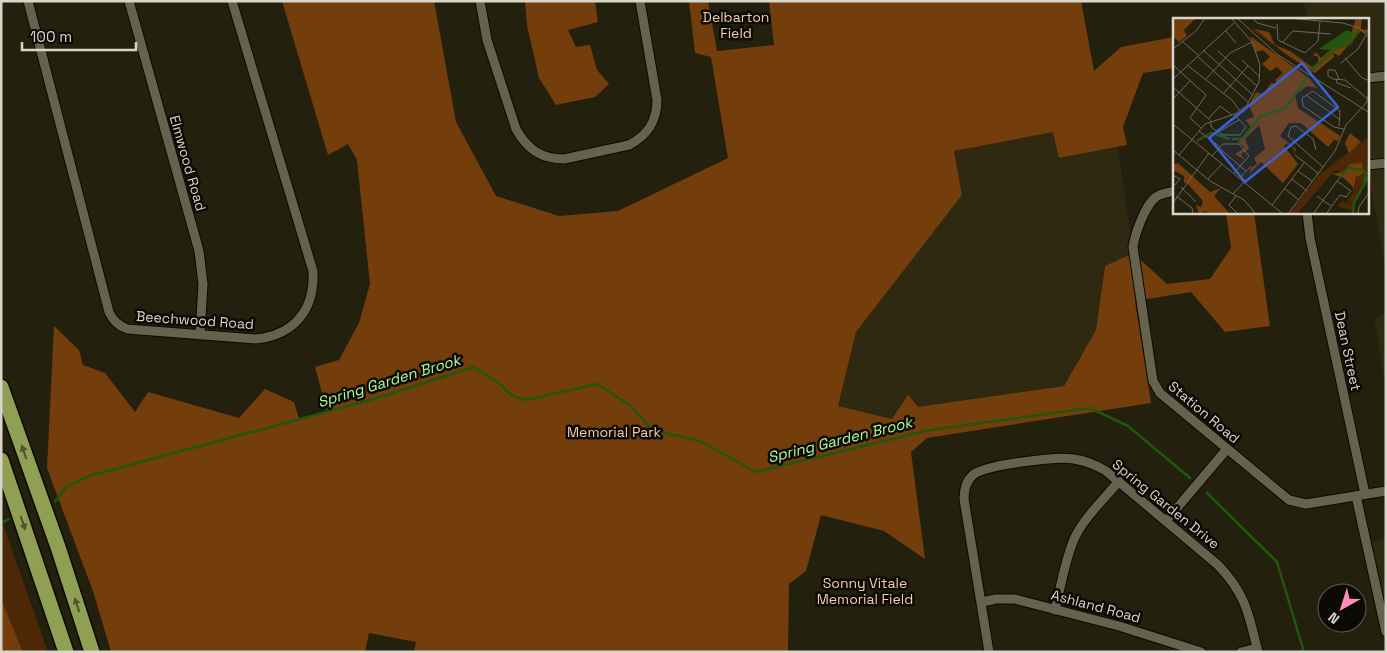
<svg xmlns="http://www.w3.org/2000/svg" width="1387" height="653" font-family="'Space Grotesk',sans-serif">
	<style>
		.built { fill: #2e2910 }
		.green { fill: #4d2806 }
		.forest { fill: #733e0c }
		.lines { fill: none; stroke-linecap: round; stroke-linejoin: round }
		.stream { stroke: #20570d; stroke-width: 2.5 }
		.street-casing { stroke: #0d0a00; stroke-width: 11 }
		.highway-casing { stroke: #0d0a00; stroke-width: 18 }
		.street { stroke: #65624d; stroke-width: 9 }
		.highway { stroke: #8f9f54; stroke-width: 15 }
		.oneway { fill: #4e542c }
		.labels { text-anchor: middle; stroke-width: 5; stroke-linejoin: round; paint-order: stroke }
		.park-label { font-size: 14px; fill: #f4ccaf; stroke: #0c0a04 }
		.street-label { font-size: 14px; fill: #d8d6cb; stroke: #0c0a04 }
		.water-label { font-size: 15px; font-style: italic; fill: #affb9b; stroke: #0c0a04 }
		.inset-river { fill: none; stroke: #20570d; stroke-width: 2.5 }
		.inset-road { fill: none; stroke: #6c695a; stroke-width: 1 }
		.view { fill: #3962d6; fill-opacity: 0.15; stroke: #3962d6; stroke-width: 2.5 }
		.inset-edge { fill: none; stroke: #d8d6cb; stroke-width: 2.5 }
	</style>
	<rect width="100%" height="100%" fill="#24200e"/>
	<!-- built -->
	<g class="built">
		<path d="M 1304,1 L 1386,1 L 1386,271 L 1368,169 L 1368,19 L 1307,19 Z"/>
		<path d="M 1054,131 L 1059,158 L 1118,147 L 1133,253 L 1105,266 L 1096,330 L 1064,386 L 918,407 L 892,419 L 838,406 L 856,332 L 962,195 L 954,151 Z"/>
		<path d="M 1386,314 L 1386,387 L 1374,318 Z"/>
		<path d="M 1386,537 L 1386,632 L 1367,544 Z"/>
	</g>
	<!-- green -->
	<path class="green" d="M 1,519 L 48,652 L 23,652 L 1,599 Z"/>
	<!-- forest -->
	<g class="forest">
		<path d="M 282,1 L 434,1 L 456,122 L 496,196 L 559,216 L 618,211 L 728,158 L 711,57 L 695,53 L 689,1 L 708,1 L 717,51 L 774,45 L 769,1 L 1081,1 L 1094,71 L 1121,47 L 1174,37 L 1174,68 L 1143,73 L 1123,127 L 1127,145 L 1059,158 L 1053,132 L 954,151 L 962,195 L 856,332 L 838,406 L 892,419 L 908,395 L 918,407 L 1064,386 L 1096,330 L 1105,266 L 1133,253 L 1167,284 L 1210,279 L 1231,248 L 1226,213 L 1254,213 L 1270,326 L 1225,332 L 1191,292 L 1135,301 L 1151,403 L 927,438 L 911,452 L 925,559 L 884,531 L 821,515 L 806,571 L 789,584 L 788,652 L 414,652 L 416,642 L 369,633 L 365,652 L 111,652 L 94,594 L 47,468 L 54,326 L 79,350 L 83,365 L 105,373 L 135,412 L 148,392 L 239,418 L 265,389 L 294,402 L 299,419 L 327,411 L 315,367 L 339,360 L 359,323 L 370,284 L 357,160 L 348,144 L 328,155 Z"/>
		<path d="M 525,1 L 595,1 L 598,22 L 568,30 L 576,47 L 590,45 L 597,70 L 609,84 L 595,97 L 556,105 L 539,78 L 527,25 Z"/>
		<path d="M 1,599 L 23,652 L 1,652 Z"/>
	</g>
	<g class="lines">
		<!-- stream -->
		<g class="stream">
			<path d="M 1207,493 L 1277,562 L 1304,652"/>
			<path d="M 55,502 L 66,487 L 89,476 L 374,399 L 474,367 L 500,384 L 511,395 L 526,400 L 597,384 L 631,406 L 652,430 L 700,441 L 756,472 L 930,430 L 1090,408 L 1128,426 L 1190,478"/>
			<path d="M 1,523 L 9,519"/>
		</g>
		<defs>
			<g id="street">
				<path d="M 28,1 L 109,312 C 113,321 118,325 127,329 L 256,339 C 294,335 315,310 313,271 L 232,1"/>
				<path d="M 129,1 L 199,251 L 203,284 L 200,335"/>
				<path d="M 480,1 L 487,40 L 516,129 C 527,149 541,159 564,159 L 629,145 C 648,135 657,121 657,100 L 640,1"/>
				<path d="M 1368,78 L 1386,76"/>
				<path d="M 1368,165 L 1386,163"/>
				<path d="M 1174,191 C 1168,193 1161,193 1156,197 C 1145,205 1135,234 1133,247 L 1153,381 L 1160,393 L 1289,500 L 1306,504 L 1386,491"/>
				<path d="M 1307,212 L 1310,238 L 1365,494"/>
				<path d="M 1356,496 L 1386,632"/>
				<path d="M 1166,521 L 1227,449"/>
				<path d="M 982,602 L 996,599 L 1015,599 L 1119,626 L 1201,652"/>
				<path d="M 1055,610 C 1061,586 1065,559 1075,537 C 1085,517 1104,499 1119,481"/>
				<path d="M 989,652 L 964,499 C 964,490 966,481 973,475 C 983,465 1058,456 1074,459 C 1086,461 1096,465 1106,471 L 1218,565 C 1246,594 1249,615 1258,652"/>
				<path d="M 1241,652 L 1257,648"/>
			</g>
			<g id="highway">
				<path d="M 1,387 L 58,547 L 92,652"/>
				<path d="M 1,460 L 66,652"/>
			</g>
		</defs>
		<!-- street casing -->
		<use href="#street" class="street-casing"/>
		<!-- highway casing -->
		<use href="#highway" class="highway-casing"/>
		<!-- street -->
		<use href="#street" class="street"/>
		<!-- highway -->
		<use href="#highway" class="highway"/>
	</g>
	<!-- one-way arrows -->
	<defs><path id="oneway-solid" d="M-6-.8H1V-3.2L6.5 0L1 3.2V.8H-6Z" transform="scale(1.25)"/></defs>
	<g class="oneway">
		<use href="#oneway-solid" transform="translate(24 452) rotate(-109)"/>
		<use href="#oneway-solid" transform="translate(23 523) rotate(71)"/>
		<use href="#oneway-solid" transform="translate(77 605) rotate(-108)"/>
	</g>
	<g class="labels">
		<!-- park labels -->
		<g class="park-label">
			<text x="736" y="22">Delbarton<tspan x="736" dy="16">Field</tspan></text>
			<text x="614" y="437">Memorial Park</text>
			<text x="865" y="588">Sonny Vitale<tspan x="865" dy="16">Memorial Field</tspan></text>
		</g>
		<!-- street labels -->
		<g class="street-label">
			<text transform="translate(188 163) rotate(74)" y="5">Elmwood Road</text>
			<text transform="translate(195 320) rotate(4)" y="5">Beechwood Road</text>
			<text transform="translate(1348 351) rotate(78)" y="5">Dean Street</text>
			<text transform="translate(1204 412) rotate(40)" y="5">Station Road</text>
			<text transform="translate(1166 504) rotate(39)" y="5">Spring Garden Drive</text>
			<text transform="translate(1096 606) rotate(15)" y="5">Ashland Road</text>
		</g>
		<!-- water labels -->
		<g class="water-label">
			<text transform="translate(389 381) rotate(-17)" y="5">Spring Garden Brook</text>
			<text transform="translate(840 440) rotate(-14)" y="5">Spring Garden Brook</text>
		</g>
	</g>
	<!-- overview -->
	<g transform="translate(1173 18)">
		<rect width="196" height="196" fill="#24200e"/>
		<path d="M 77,10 L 82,11 L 110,34 L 137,49 L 141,56 ZM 196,119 L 196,156 L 181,185 L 180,196 L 179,188 L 178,193 L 165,188 L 169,183 L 180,187 L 174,183 L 181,174 L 183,159 L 190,156 L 188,146 L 172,149 L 169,154 L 162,152 L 124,196 L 116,196 L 147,156 Z" fill="#4d2806"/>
		<path d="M 0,0 L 23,0 L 11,12 L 14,18 L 6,24 L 0,18 ZM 183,0 L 189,0 L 188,11 L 197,12 L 193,16 L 188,13 L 166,38 L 160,35 L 161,39 L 142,55 L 110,34 L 82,11 L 96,14 L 102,27 L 117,33 L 139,49 L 145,44 L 145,39 L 140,37 L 143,34 L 148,40 L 162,28 L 176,23 ZM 77,18 L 136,60 L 144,70 L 134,68 L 122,77 L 125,90 L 167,118 L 165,123 L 161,122 L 155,129 L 128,105 L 116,105 L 107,118 L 123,131 L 121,136 L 121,131 L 114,125 L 111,128 L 125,146 L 110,165 L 88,144 L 76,156 L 78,150 L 84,146 L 81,140 L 92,131 L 86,107 L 72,121 L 76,131 L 68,136 L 72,142 L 62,136 L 72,130 L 65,124 L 79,110 L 72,102 L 81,99 L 76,87 L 83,74 L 90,76 L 98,65 L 105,66 L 102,62 L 110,55 L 104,49 L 97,53 L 89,46 L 97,39 L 90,32 L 83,34 ZM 177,115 L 188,124 L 176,135 L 172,125 ZM 5,145 L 37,174 L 48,170 L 41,178 L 57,196 L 37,196 L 32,193 L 26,196 L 23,187 L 28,189 L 30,183 L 13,164 L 11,166 L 11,158 L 0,152 L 0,146 ZM 189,145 L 190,156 L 183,159 L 180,175 L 180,169 L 171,160 L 159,156 L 169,154 L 177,146 Z" fill="#733e0c"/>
		<path d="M 174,12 L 181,15 L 176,23 L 156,32 L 146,31 Z" fill="#20570d"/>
		<path class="inset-river" d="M 136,54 L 165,29 L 177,26 L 186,12M 59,121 L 69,121 L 88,98 L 113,90 L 134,59M 24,123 L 38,115 L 57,121M 169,156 L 175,150 L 190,152 L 193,155 L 191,165M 180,196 L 181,185 L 197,156"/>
		<path class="inset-road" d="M 64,0 L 105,37 L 197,95M 80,0 L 84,5 L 103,10M 114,0 L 170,5 L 186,10 L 197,20M 104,6 L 105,22 L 132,35 L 145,23 L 147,4M 52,12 L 63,25M 9,23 L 25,37M 109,25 L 120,13 L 158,16M 0,31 L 23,13 L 32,0M 30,32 L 80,77M 45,33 L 84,68M 24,38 L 76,85M 172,40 L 189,60 L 197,63M 69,42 L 87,59M 168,45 L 185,31 L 193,17M 0,47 L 33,77 L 17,100 L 28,110M 14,47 L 59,82 L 67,93M 0,61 L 61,5M 33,61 L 57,35 L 79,24M 163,61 L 164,65 L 178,70M 166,61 L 162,52 L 155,52 L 155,58 L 160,61 L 172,62 L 195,81M 0,69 L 39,104M 50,76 L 75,48M 133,77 L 166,101M 0,81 L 17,63M 36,100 L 47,88 L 59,97M 37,104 L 39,110 L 50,117 L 67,117 L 73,109 L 61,96M 0,106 L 110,196M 166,108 L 167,93 L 140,73 L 129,80 L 130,88 L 161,109 L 171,111M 26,113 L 47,129M 45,114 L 66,102M 46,130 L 73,153M 0,132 L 37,163 L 71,182 L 83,196M 143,132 L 140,121 L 123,108 L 118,109 L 115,118 L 150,149M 6,137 L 32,106 L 62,96 L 74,87 L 86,64 L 87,47 L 79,24 L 58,0M 122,137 L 146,156M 39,138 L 50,126 L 66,126 L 76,138 L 61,155M 125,153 L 140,164M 0,157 L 7,161 L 0,169M 67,160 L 78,148M 35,161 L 49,146M 119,161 L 134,173M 8,169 L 23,184M 112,171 L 126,182M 60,176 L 71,164M 3,178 L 19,190 L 20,196M 63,178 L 56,187 L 65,196M 144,178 L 158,188M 0,185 L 36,135M 99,187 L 131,145M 115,196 L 162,133 L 173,107 L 193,85 L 197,73M 140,196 L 167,159M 153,196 L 167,177 L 173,179 L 178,173 L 164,163M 185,196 L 186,189 L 197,173"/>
		<path class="view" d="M 129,45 L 165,89 L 72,164 L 36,120 Z"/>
		<rect width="196" height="196" class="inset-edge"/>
	</g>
	<!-- border -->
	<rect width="1387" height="653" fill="none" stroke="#d8d6cb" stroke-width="5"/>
	<!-- north arrow -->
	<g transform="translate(1342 608) rotate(219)"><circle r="24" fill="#0c0a04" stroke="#5e5c54"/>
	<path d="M0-4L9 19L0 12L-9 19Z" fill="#ff8eba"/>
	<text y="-8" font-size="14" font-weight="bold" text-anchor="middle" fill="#d8d6cb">N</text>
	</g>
	<!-- scale -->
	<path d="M22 42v8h114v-8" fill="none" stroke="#d8d6cb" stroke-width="2.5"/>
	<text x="30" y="42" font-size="15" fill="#d8d6cb" stroke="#0c0a04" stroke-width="4" paint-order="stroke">100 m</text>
</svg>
